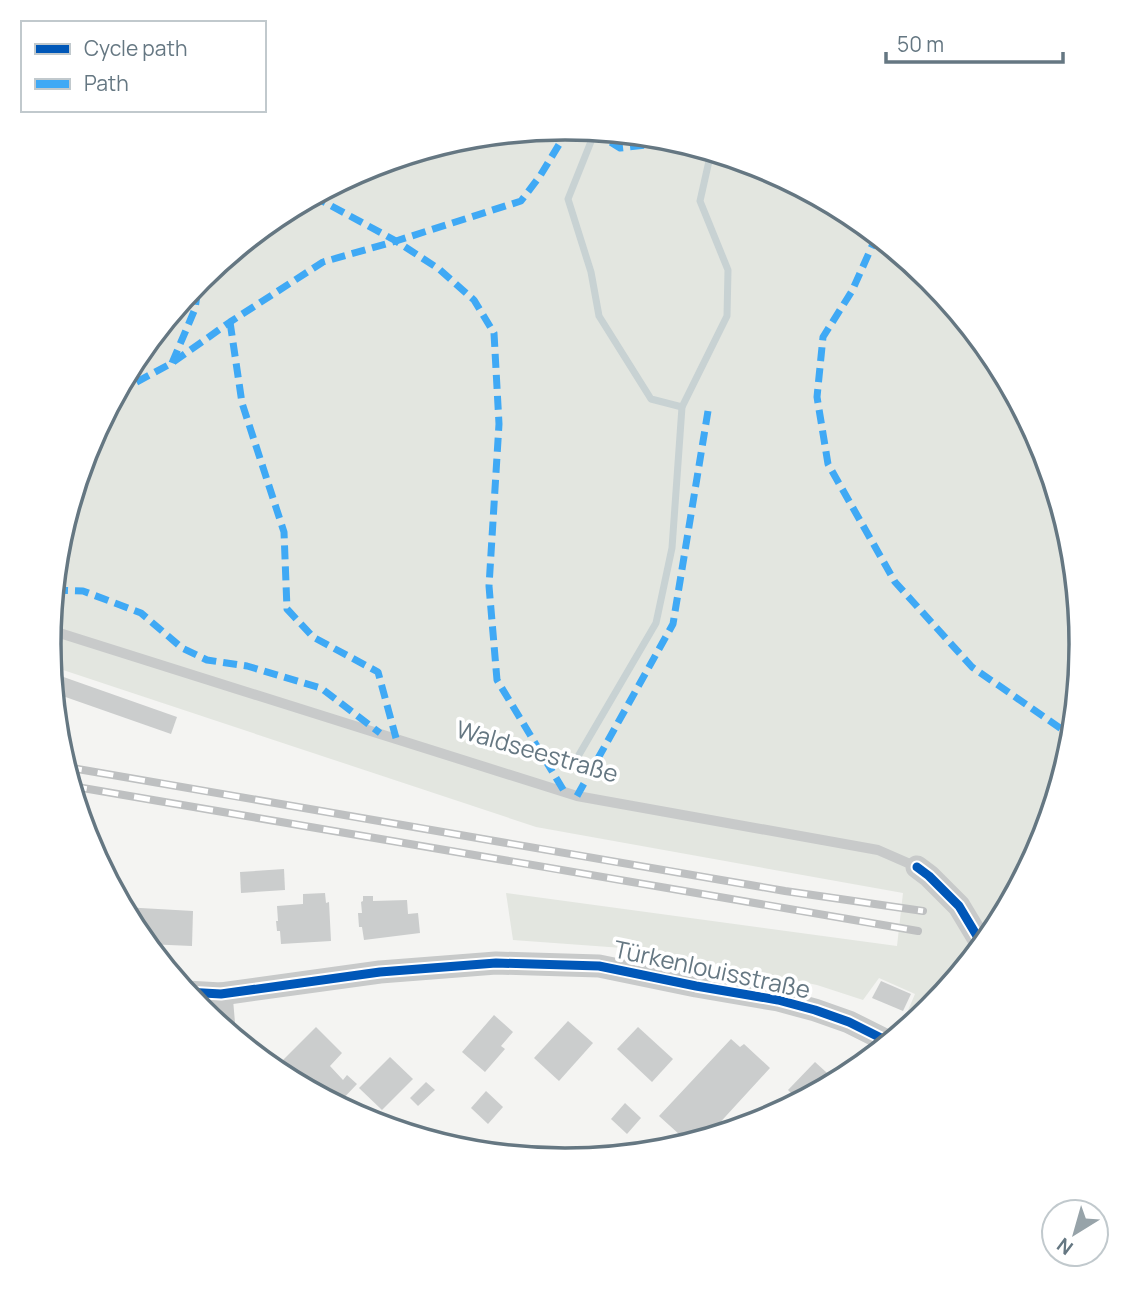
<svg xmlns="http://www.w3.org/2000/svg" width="1131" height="1289" font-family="Manrope,sans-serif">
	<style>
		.green { fill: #e3e6e0 }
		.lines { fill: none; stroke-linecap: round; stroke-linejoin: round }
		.stream { stroke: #c8d2d3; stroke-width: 7 }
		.building { fill: #cbcdcd }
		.service { stroke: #c8caca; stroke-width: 10 }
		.minor { stroke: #c8caca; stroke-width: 23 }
		.rail-casing { stroke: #bec0c1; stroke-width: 8 }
		.rail { stroke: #fff; stroke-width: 5; stroke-dasharray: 16; stroke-linecap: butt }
		.quiet { stroke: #3fa9f5; stroke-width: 7; stroke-dasharray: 14 7; stroke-linecap: butt }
		.cycleway-casing { stroke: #fff; stroke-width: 13 }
		.cycleway { stroke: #0057b8; stroke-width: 9 }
		.labels { text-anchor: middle; stroke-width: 7; stroke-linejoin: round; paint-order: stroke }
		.street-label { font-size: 24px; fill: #657782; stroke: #fff }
		.rim { fill: none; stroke: #657782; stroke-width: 3.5 }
	</style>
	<rect width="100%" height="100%" fill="#f4f4f2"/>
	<!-- green -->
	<path class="green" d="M 566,128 L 667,138 L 764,167 L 853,215 L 931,280 L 995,358 L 1043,447 L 1072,544 L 1082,645 L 1072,746 L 1043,843 L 995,932 L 930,1010 L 910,1027 L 903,1022 L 915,994 L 879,978 L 863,1000 L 817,985 L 650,950 L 513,940 L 506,893 L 897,946 L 903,893 L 536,827 L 51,666 L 49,644 L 59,543 L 88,446 L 136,357 L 201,279 L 279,215 L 368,167 L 465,138 Z"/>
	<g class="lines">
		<!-- stream -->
		<g class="stream">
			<path d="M 589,130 L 592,139 L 568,199 L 591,272 L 599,316 L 651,399 L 682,407"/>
			<path d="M 573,765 L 656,623 L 672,548 L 682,407 L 727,316 L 728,270 L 700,201 L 711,152"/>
		</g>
	</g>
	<!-- building -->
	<g class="building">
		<path d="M 55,674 L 177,717 L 171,734 L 54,693 L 53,681 Z"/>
		<path d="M 284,869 L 285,890 L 241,893 L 240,872 Z"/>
		<path d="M 325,893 L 326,903 L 329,902 L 331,941 L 281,944 L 280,931 L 277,931 L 276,921 L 278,921 L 277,906 L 303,904 L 303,894 Z"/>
		<path d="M 363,896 L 373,896 L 373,901 L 407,900 L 408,914 L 418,913 L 420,933 L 364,940 L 362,927 L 359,927 L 358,913 L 362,913 L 361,902 L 363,901 Z"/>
		<path d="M 123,907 L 193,911 L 192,946 L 146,944 L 136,931 Z"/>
		<path d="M 881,981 L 911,994 L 903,1011 L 872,998 Z"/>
		<path d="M 494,1015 L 513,1032 L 501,1046 L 505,1049 L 485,1072 L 462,1052 Z"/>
		<path d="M 568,1021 L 593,1043 L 559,1081 L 534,1058 Z"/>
		<path d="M 316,1027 L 342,1053 L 330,1066 L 343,1080 L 347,1075 L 357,1084 L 338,1104 L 315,1081 L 307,1089 L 273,1070 Z"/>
		<path d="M 638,1027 L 673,1059 L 652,1082 L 617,1049 Z"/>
		<path d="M 731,1039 L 740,1047 L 744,1044 L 770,1068 L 704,1140 L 690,1144 L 659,1116 Z"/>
		<path d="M 390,1057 L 413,1079 L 382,1110 L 359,1088 Z"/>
		<path d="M 815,1062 L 837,1082 L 800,1102 L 788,1090 Z"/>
		<path d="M 426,1082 L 435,1090 L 418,1106 L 410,1098 Z"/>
		<path d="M 486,1091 L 503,1107 L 488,1124 L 471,1108 Z"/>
		<path d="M 625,1103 L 641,1118 L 627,1134 L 611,1119 Z"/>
	</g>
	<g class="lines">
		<!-- service -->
		<path class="service" d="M 50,630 L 577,796 L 878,850 L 917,867"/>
		<!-- minor -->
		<g class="minor">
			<path d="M 917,867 L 929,876 L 959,906 L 983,946"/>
			<path d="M 186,992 L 221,994 L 380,972 L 496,963 L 599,966 L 696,986 L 778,1000 L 815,1010 L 849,1022 L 891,1043"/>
			<path d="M 221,994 L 224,1029"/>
		</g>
		<defs>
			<g id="rail">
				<path d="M 66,767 L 785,891 L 923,911"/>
				<path d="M 71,786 L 918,931"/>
			</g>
		</defs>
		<!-- rail casing -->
		<use href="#rail" class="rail-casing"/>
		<!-- rail -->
		<use href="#rail" class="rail"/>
		<!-- quiet -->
		<g class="quiet">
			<path d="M 593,131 L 620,148 L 656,144 L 661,137"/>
			<path d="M 313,196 L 396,241 L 439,269 L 474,300 L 494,333 L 499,424 L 489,586 L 497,680 L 564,791"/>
			<path d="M 877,235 L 852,291 L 823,337 L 817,397 L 828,464 L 895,582 L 972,667 L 1073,737"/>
			<path d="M 230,322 L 242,403 L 284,532 L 287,609 L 313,637 L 378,672 L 396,738"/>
			<path d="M 172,363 L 195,309 L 199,281"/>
			<path d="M 118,392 L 172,363 L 230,322 L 323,262 L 396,241 L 521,201 L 540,176 L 569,128"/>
			<path d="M 54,590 L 83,591 L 141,613 L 182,648 L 207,660 L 247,666 L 321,688 L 380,733"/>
			<path d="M 577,796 L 673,624 L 708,411"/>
		</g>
		<defs>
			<g id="cycleway">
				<path d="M 917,867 L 929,876 L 959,906 L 983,946"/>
				<path d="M 186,992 L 221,994 L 380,972 L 496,963 L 599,966 L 696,986 L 778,1000 L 815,1010 L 849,1022 L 891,1043"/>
			</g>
		</defs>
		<!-- cycleway casing -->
		<use href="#cycleway" class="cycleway-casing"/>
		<!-- cycleway -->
		<use href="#cycleway" class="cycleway"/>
	</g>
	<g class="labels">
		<!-- street labels -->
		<g class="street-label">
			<text transform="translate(537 752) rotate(16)" y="8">Waldseestraße</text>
			<text transform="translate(712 970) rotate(12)" y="8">Türkenlouisstraße</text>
		</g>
	</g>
	<!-- crop -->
	<path d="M0 0H1131V1289H0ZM61 644a504 504 0 1 1 1008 0a504 504 0 1 1-1008 0Z" fill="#fff" fill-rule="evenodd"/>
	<path class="rim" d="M61 644a504 504 0 1 1 1008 0a504 504 0 1 1-1008 0Z"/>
	<!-- legend -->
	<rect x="21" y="21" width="245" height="91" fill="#ffffff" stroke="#c1c9cd" stroke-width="2"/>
	<rect x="35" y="44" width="35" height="10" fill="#0057b8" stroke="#c1c9cd" stroke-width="2"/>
	<text x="84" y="56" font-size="21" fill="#657782">Cycle path</text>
	<rect x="35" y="79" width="35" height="10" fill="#3fa9f5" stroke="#c1c9cd" stroke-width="2"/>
	<text x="84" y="91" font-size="21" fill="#657782">Path</text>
	<!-- north arrow -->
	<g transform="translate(1075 1233) rotate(217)"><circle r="33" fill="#ffffff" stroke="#c1c9cd" stroke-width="2"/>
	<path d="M0-5L12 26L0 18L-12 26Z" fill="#97a3a9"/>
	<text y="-10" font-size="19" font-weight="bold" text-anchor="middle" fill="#657782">N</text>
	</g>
	<!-- scale -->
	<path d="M886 52v10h177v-10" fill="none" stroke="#657782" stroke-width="3.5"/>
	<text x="897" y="52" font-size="21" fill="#657782" stroke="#ffffff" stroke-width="5" paint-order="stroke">50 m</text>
</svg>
